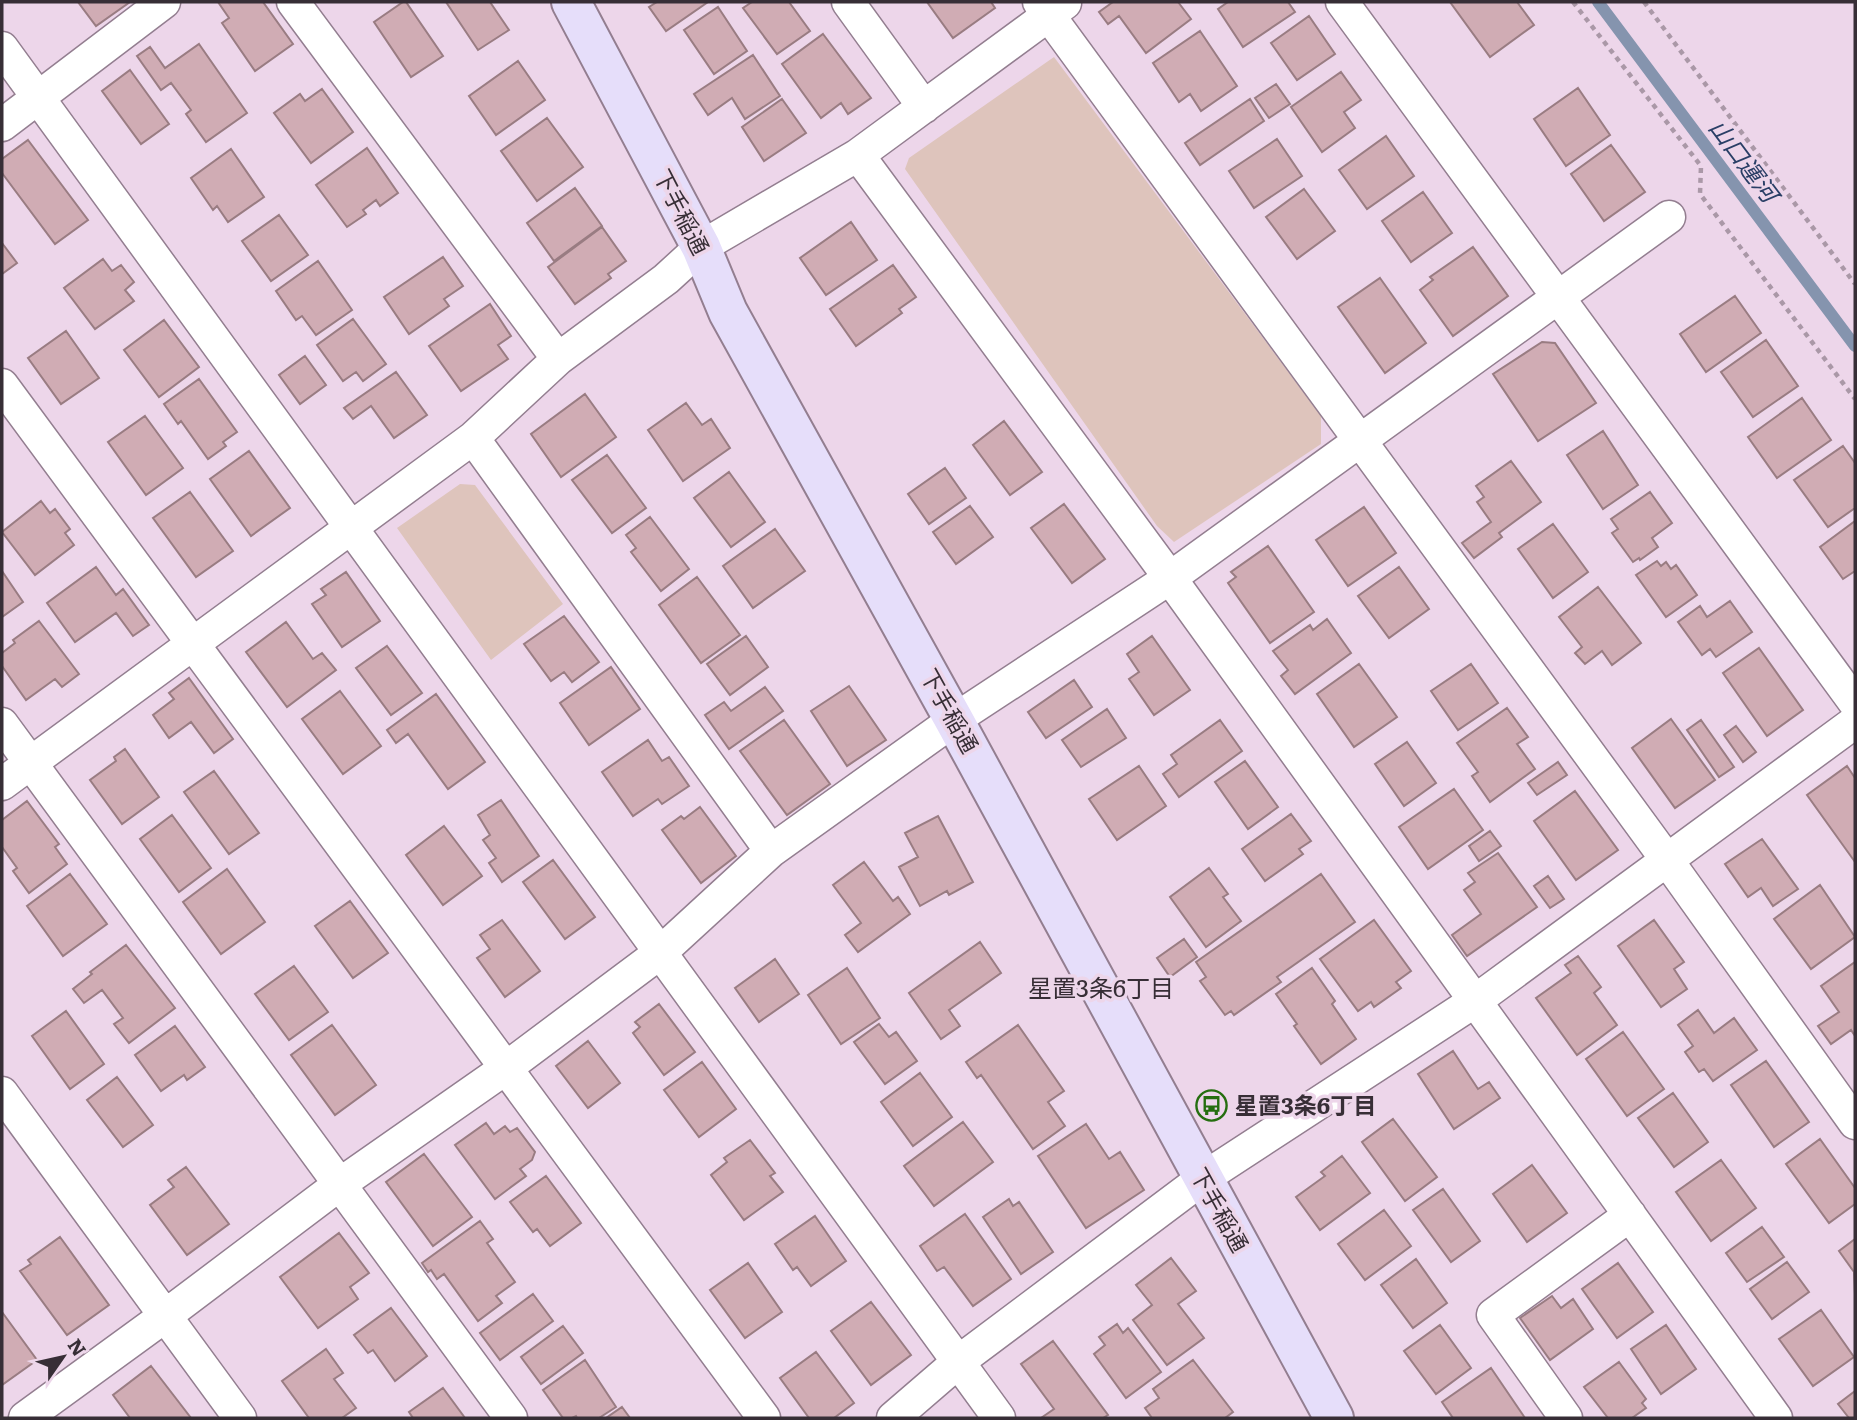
<svg xmlns="http://www.w3.org/2000/svg" width="1857" height="1420" viewBox="0 0 1857 1420" font-family="Literata,'Noto Sans JP',serif">
	<rect width="100%" height="100%" fill="#edd6ea"/>
	<path fill="#dec4bc" d="M1054,57L1321,416V444L1174,542L1157,526L905,169L909,158Z
		M460,484L475,485L563,604L491,660L397,528Z"/>
	<g fill="none" stroke-linecap="round" stroke-linejoin="round">
		<path stroke="#8594ae" stroke-width="12" d="M1598,2L1855,346"/>
	</g>
	<path fill="#d0acb4" stroke="#997c82" stroke-width="2" d="M78,2H130L96,26Z
		M218,2H263L293,44L255,71L222,23L229,18Z
		M403,2H406L443,56L411,77L374,22Z
		M446,2H490L509,30L478,50Z
		M657,2H708L666,31L649,7Z
		M752,2H789L810,31L777,54L743,8Z
		M927,2H991L995,8L953,38Z
		M1113,2H1178L1191,19L1146,53L1119,16L1108,24L1099,12Z
		M1228,2H1288L1295,12L1243,47L1218,9Z
		M1450,2H1517L1534,25L1490,57Z
		M718,7L747,51L714,74L684,30Z
		M1309,16L1335,54L1297,80L1271,43Z
		M1200,31L1237,86L1201,111L1190,94L1179,102L1153,63Z
		M823,34L871,98L848,114L841,103L821,118L782,64Z
		M199,44L247,113L206,142L186,114L191,110L171,83L161,90L137,56L150,47L165,68Z
		M753,55L780,96L745,119L732,98L708,115L694,94Z
		M518,61L545,100L496,135L469,96Z
		M130,70L169,124L141,144L102,91Z
		M1341,72L1361,100L1344,112L1355,128L1322,152L1291,107Z
		M1276,84L1290,104L1269,118L1255,98Z
		M1578,88L1610,135L1566,166L1534,119Z
		M322,89L353,132L311,163L274,113L300,94L305,101Z
		M782,99L806,133L764,161L742,127Z
		M1250,99L1264,121L1200,165L1185,143Z
		M547,118L583,167L537,201L501,151Z
		M1386,136L1414,176L1367,209L1339,170Z
		M1277,139L1302,176L1254,208L1229,171Z
		M28,140L88,220L55,244L2,173V159Z
		M1611,145L1645,192L1604,221L1571,174Z
		M367,148L398,193L380,206L376,200L363,210L366,214L347,227L316,185Z
		M231,149L264,197L228,222L217,206L213,210L191,178Z
		M575,188L602,226L554,261L527,223Z
		M1304,189L1335,231L1297,259L1266,217Z
		M1423,192L1452,233L1411,262L1382,221Z
		M279,215L308,255L271,281L242,241Z
		M851,222L877,260L826,295L800,258Z
		M602,227L626,261L608,274L611,278L575,304L548,267Z
		M2,243L17,263L2,274Z
		M1473,247L1508,296L1453,336L1420,290L1433,280L1430,277Z
		M443,257L463,286L444,299L449,306L409,334L384,297Z
		M103,259L112,271L121,265L134,282L125,290L134,301L95,329L64,288Z
		M318,261L352,310L316,335L302,316L296,320L276,291Z
		M893,265L916,297L899,309L902,313L856,346L830,309Z
		M1380,278L1426,343L1385,373L1338,307Z
		M1735,296L1761,333L1706,372L1680,334Z
		M490,304L511,336L498,345L508,359L461,391L429,346Z
		M353,319L386,364L363,381L356,372L343,381L317,345Z
		M164,320L199,367L159,397L124,350Z
		M66,331L99,378L61,404L28,358Z
		M1766,340L1798,386L1753,417L1721,372Z
		M1542,342L1555,343L1596,403L1538,441L1493,374Z
		M305,356L326,385L300,404L279,375Z
		M396,372L427,415L394,438L371,406L353,419L344,408Z
		M199,379L237,432L223,442L226,446L208,459L181,421L178,424L164,404Z
		M585,394L616,437L561,477L531,434Z
		M1802,398L1831,440L1777,478L1748,437Z
		M686,403L702,425L711,419L730,448L683,481L648,430Z
		M145,416L183,468L146,495L108,442Z
		M1004,421L1042,472L1010,495L973,445Z
		M1603,431L1638,485L1603,509L1567,455Z
		M1843,446L1855,463V508L1828,527L1794,480Z
		M249,451L290,508L251,536L210,479Z
		M607,455L646,508L612,533L572,480Z
		M1511,461L1541,502L1499,533L1502,537L1474,558L1462,543L1491,522L1477,502L1484,497L1476,486Z
		M945,468L966,498L929,524L908,494Z
		M729,472L765,522L731,547L694,498Z
		M190,492L233,551L196,577L153,518Z
		M1650,492L1672,523L1652,538L1658,547L1640,560L1639,558L1633,562L1612,533L1618,529L1611,519Z
		M41,501L50,513L55,509L70,529L65,533L74,545L35,575L2,532Z
		M1064,504L1105,559L1072,583L1031,528Z
		M970,506L993,537L956,564L933,532Z
		M1364,507L1396,553L1348,586L1316,540Z
		M650,517L689,569L661,591L631,552L636,548L626,535Z
		M1855,521V571L1843,579L1820,547Z
		M1553,524L1588,572L1553,598L1518,549Z
		M775,529L805,571L753,608L723,566Z
		M1268,546L1314,612L1270,643L1228,583L1236,577L1231,572Z
		M1657,561L1661,566L1666,562L1671,569L1676,565L1697,595L1666,617L1636,575Z
		M96,567L116,595L123,589L149,625L133,636L116,613L75,642L47,603Z
		M1399,567L1429,609L1389,638L1358,596Z
		M2,571L23,602L2,617Z
		M346,572L380,621L342,647L312,604L326,595L321,589Z
		M697,577L740,635L701,663L659,605Z
		M1598,587L1641,643L1612,665L1602,651L1585,664L1575,653L1582,647L1559,617Z
		M1730,601L1752,632L1716,657L1710,649L1702,655L1678,622L1700,606L1707,617Z
		M564,616L599,662L572,682L564,672L551,681L524,644Z
		M1327,619L1351,653L1295,694L1281,676L1288,670L1273,651L1310,625L1313,630Z
		M39,621L79,674L62,687L55,679L26,700L2,666V653L15,643L13,640Z
		M286,622L313,659L322,653L336,670L287,707L246,652Z
		M746,636L768,667L730,695L707,664Z
		M1152,636L1190,690L1154,715L1129,679L1139,672L1127,654Z
		M387,646L422,693L391,715L356,668Z
		M1759,648L1803,710L1767,736L1723,673Z
		M1359,664L1397,717L1354,747L1317,694Z
		M1471,664L1498,703L1458,730L1431,691Z
		M611,667L640,709L589,745L560,703Z
		M189,678L233,739L214,753L191,722L169,738L153,715L174,699L169,693Z
		M1074,680L1092,707L1046,738L1028,712Z
		M849,686L886,740L847,766L811,711Z
		M765,687L783,711L729,749L705,715L724,702L731,711Z
		M340,691L381,746L343,774L302,719Z
		M436,694L485,762L448,789L408,734L396,743L387,730Z
		M1507,708L1528,737L1517,744L1535,769L1490,802L1472,776L1478,772L1457,743Z
		M1107,709L1126,738L1081,767L1062,740Z
		M1671,719L1715,780L1675,808L1632,748Z
		M784,720L830,784L787,815L740,751Z
		M1220,720L1242,751L1179,797L1163,774L1177,764L1171,755Z
		M1701,720L1734,767L1719,777L1687,730Z
		M1736,726L1756,752L1743,762L1724,735Z
		M648,740L662,761L669,757L689,786L662,804L658,799L633,816L602,772Z
		M1407,742L1436,783L1404,806L1375,764Z
		M125,749L159,797L122,824L90,780L116,761L114,757Z
		M1245,761L1278,807L1248,829L1215,782Z
		M1558,762L1567,775L1537,795L1528,783Z
		M1139,766L1166,806L1117,840L1089,799Z
		M1847,766L1855,778V862L1807,795Z
		M214,771L259,833L229,854L184,792Z
		M1454,789L1483,830L1428,869L1399,827Z
		M1575,791L1618,850L1576,880L1534,821Z
		M501,800L539,856L502,882L489,863L496,858L483,840L490,835L478,815Z
		M27,801L59,844L55,847L67,864L29,893L13,871L17,868L2,847V820Z
		M700,807L736,856L701,883L662,830L681,816L684,819Z
		M1291,814L1311,841L1299,849L1303,854L1265,881L1242,849Z
		M172,815L211,868L179,892L140,839Z
		M938,816L973,882L949,895L947,891L920,906L899,867L918,857L905,833Z
		M444,826L482,876L443,905L406,855Z
		M1490,831L1501,846L1479,861L1469,846Z
		M1762,839L1798,889L1773,906L1761,888L1748,897L1725,864Z
		M1498,853L1537,907L1467,956L1452,935L1481,914L1464,890L1475,882L1468,873Z
		M553,860L595,917L565,939L523,882Z
		M864,862L893,901L898,897L910,914L858,952L845,935L861,923L833,885Z
		M1209,868L1228,894L1223,897L1241,921L1206,947L1170,897Z
		M227,869L265,922L221,954L183,902Z
		M70,874L107,924L63,956L27,906Z
		M1321,874L1355,922L1277,977L1281,982L1234,1015L1231,1011L1225,1015L1200,981L1206,977L1196,962Z
		M1548,876L1564,899L1550,908L1534,886Z
		M1820,885L1855,937L1811,969L1774,919Z
		M350,901L388,953L353,978L315,926Z
		M502,920L540,971L505,997L477,958L490,949L480,935Z
		M1374,920L1411,971L1396,982L1401,988L1374,1007L1371,1002L1358,1011L1320,959Z
		M1654,920L1684,962L1674,969L1687,989L1661,1007L1618,946Z
		M1184,939L1197,957L1170,977L1157,958Z
		M980,942L1001,973L949,1010L960,1026L941,1039L909,993Z
		M126,945L175,1008L129,1043L114,1024L123,1018L102,990L84,1003L73,989L92,974L90,972Z
		M1578,956L1601,987L1594,993L1617,1025L1577,1055L1536,998L1571,973L1565,965Z
		M775,959L799,994L759,1022L735,988Z
		M1855,962V1036L1851,1030L1831,1044L1818,1026L1839,1012L1821,986Z
		M294,966L328,1012L289,1040L255,994Z
		M847,968L880,1018L841,1044L808,995Z
		M1312,968L1335,1001L1332,1004L1356,1039L1321,1064L1294,1026L1297,1024L1276,994Z
		M659,1004L695,1052L664,1075L633,1033L640,1027L635,1022Z
		M1698,1010L1714,1033L1734,1018L1757,1050L1713,1081L1704,1069L1699,1072L1685,1052L1693,1046L1678,1025Z
		M66,1011L104,1064L70,1089L32,1036Z
		M879,1024L889,1037L896,1032L917,1061L885,1084L854,1042Z
		M332,1025L376,1085L335,1115L291,1055Z
		M1018,1025L1064,1091L1048,1102L1065,1126L1033,1149L981,1075L977,1078L966,1062Z
		M175,1026L205,1067L187,1080L184,1075L161,1091L135,1055Z
		M1623,1032L1664,1089L1627,1116L1586,1059Z
		M588,1041L620,1083L588,1108L556,1066Z
		M1453,1051L1478,1089L1489,1082L1500,1098L1454,1129L1418,1074Z
		M1766,1061L1809,1122L1774,1147L1731,1085Z
		M702,1062L736,1109L699,1137L664,1090Z
		M920,1073L952,1117L913,1146L881,1102Z
		M117,1077L153,1125L123,1147L87,1100Z
		M1673,1093L1708,1142L1674,1167L1638,1118Z
		M1393,1119L1437,1177L1405,1201L1362,1142Z
		M963,1122L993,1162L934,1206L904,1166Z
		M486,1123L494,1134L505,1126L510,1132L517,1128L535,1152L532,1160L520,1169L526,1176L495,1199L455,1145Z
		M1086,1124L1109,1159L1120,1152L1144,1190L1086,1228L1038,1156Z
		M1820,1139L1855,1188V1204L1829,1223L1786,1164Z
		M750,1140L775,1173L770,1176L783,1192L744,1220L711,1175L727,1162L724,1158Z
		M424,1154L472,1217L433,1246L386,1182Z
		M1342,1156L1370,1193L1320,1230L1296,1197L1325,1176L1321,1172Z
		M1721,1160L1756,1208L1711,1241L1676,1192Z
		M1532,1165L1567,1213L1527,1242L1493,1194Z
		M186,1167L229,1224L187,1255L150,1205L174,1187L168,1180Z
		M546,1176L581,1223L550,1246L537,1229L533,1232L510,1202Z
		M1443,1189L1480,1241L1451,1262L1413,1210Z
		M1009,1199L1013,1206L1019,1202L1053,1252L1021,1274L983,1217Z
		M1384,1210L1411,1246L1365,1280L1338,1244Z
		M965,1214L1011,1279L973,1306L944,1267L937,1271L920,1246Z
		M815,1216L846,1261L811,1286L797,1267L793,1270L775,1244Z
		M480,1221L493,1239L487,1243L515,1282L496,1296L502,1303L478,1321L444,1274L437,1279L431,1270L428,1272L422,1263Z
		M1762,1227L1784,1257L1747,1282L1726,1253Z
		M339,1233L369,1273L350,1287L358,1299L318,1328L280,1277Z
		M60,1237L109,1305L67,1335L20,1271L31,1264L28,1260Z
		M1855,1239V1294L1854,1272L1839,1251Z
		M1171,1258L1196,1291L1178,1304L1204,1338L1167,1365L1133,1320L1152,1305L1136,1285Z
		M1416,1259L1447,1303L1413,1328L1381,1285Z
		M1787,1262L1809,1292L1772,1319L1750,1289Z
		M748,1263L782,1312L745,1338L710,1290Z
		M1618,1263L1653,1312L1617,1338L1582,1289Z
		M533,1294L553,1321L500,1360L480,1333Z
		M1552,1296L1561,1308L1573,1299L1593,1329L1550,1360L1520,1318Z
		M871,1302L911,1355L871,1385L831,1331Z
		M391,1308L427,1356L395,1381L373,1350L368,1353L354,1335Z
		M1821,1310L1854,1357L1813,1386L1779,1339Z
		M2,1312L37,1360L2,1385Z
		M1117,1324L1123,1333L1128,1328L1161,1372L1126,1398L1094,1354L1105,1345L1099,1337Z
		M1440,1325L1471,1368L1436,1394L1404,1351Z
		M1666,1325L1696,1369L1661,1394L1631,1349Z
		M563,1326L583,1353L541,1384L521,1357Z
		M1053,1341L1108,1415L1103,1418H1041L1054,1409L1021,1364Z
		M326,1349L343,1373L334,1379L356,1408L342,1418H309L282,1381Z
		M816,1352L854,1403L834,1418H809L780,1378Z
		M585,1360L616,1407L599,1418H577L576,1416L572,1418H563L543,1390Z
		M1193,1360L1233,1412L1225,1418H1152L1145,1408L1159,1398L1153,1389Z
		M1619,1362L1646,1399L1642,1403L1646,1408L1632,1418H1608L1584,1387Z
		M151,1366L191,1418H130L113,1395Z
		M1491,1368L1525,1418H1453L1442,1402Z
		M443,1388L465,1418H413L409,1412Z
		M1855,1391V1418H1849L1838,1404Z
		M622,1407L630,1418H606Z"/>
	<g fill="none" stroke-linecap="round" stroke-linejoin="round">
		<defs>
			<path id="street" d="M293,2L558,359
				M848,2L924,107
				M1039,2L1667,860L1855,1123
				M1342,2L1855,703
				M2,48L999,1418
				M2,125L164,2
				M858,155L1170,578L1776,1418
				M2,385L764,1418
				M473,438L771,851
				M2,724L511,1418
				M2,784L473,438L558,359L666,279L701,247L858,155L1065,3
				M2,1093L240,1418
				M25,1418L165,1316L340,1184L506,1068L661,952L771,851L954,720L1170,578L1669,217
				M893,1418L958,1362L1202,1179L1475,1001L1855,722
				M1566,1418L1493,1315L1630,1215"/>
			<path id="secondary" d="M571,2L701,247L728,312L954,720L1334,1418"/>
		</defs>
		<use href="#street" stroke="#937e90" stroke-width="35"/>
		<use href="#secondary" stroke="#937e90" stroke-width="42"/>
		<path stroke="#aa98a7" stroke-width="4.5" stroke-dasharray="5 5" stroke-linecap="butt" d="M1573,2L1701,166L1700,194L1855,399
			M1644,2L1855,284"/>
		<use href="#street" stroke="#fff" stroke-width="32"/>
		<use href="#secondary" stroke="#e6defa" stroke-width="38"/>
	</g>
	<defs>
		<symbol id="bus-ring" viewBox="-11 -11 22 22"><circle r="9.5" fill="#edd6ea" stroke="#256e0f" stroke-width="1.5"/><path d="M-5-6H5V4H4V6H2V4H-2V6H-4V4H-5ZM-3.5-4V0h7V-4ZM-3.5 1.2v1.5H-2V1.2ZM2 1.2v1.5H3.5V1.2Z" fill="#256e0f"/></symbol>
	</defs>
	<g fill-rule="evenodd">
		<use href="#bus-ring" x="1194" y="1088" width="35" height="35"/>
	</g>
	<g text-anchor="middle" stroke-width="7" stroke-linejoin="round" paint-order="stroke">
		<g font-size="23" fill="#372e36" stroke="#edd6ea">
			<text transform="translate(681 212) rotate(63)" y="8">下手稲通</text>
			<text transform="translate(949 711) rotate(61)" y="8">下手稲通</text>
			<text transform="translate(1219 1210) rotate(61)" y="8">下手稲通</text>
		</g>
		<g font-size="23" font-weight="bold" fill="#372e36" stroke="#edd6ea" text-anchor="start">
			<text x="1235" y="1114">星置3条6丁目</text>
		</g>
		<g font-size="24" font-style="italic" fill="#2a3f66" stroke="#edd6ea">
			<text transform="translate(1743 161) rotate(53)" y="8">山口運河</text>
		</g>
		<g font-size="24" fill="#372e36" stroke="#edd6ea">
			<text x="1101" y="997">星置3条6丁目</text>
		</g>
	</g>
	<rect width="1857" height="1420" fill="none" stroke="#372e36" stroke-width="7"/>
	<g transform="translate(63 1357) rotate(56)" stroke="#edd6ea" stroke-width="5" paint-order="stroke">
	<path d="M0-5L12 26L0 18L-12 26Z" fill="#372e36"/>
	<text y="-10" font-size="19" font-weight="bold" text-anchor="middle" fill="#372e36">N</text>
	</g>
</svg>
